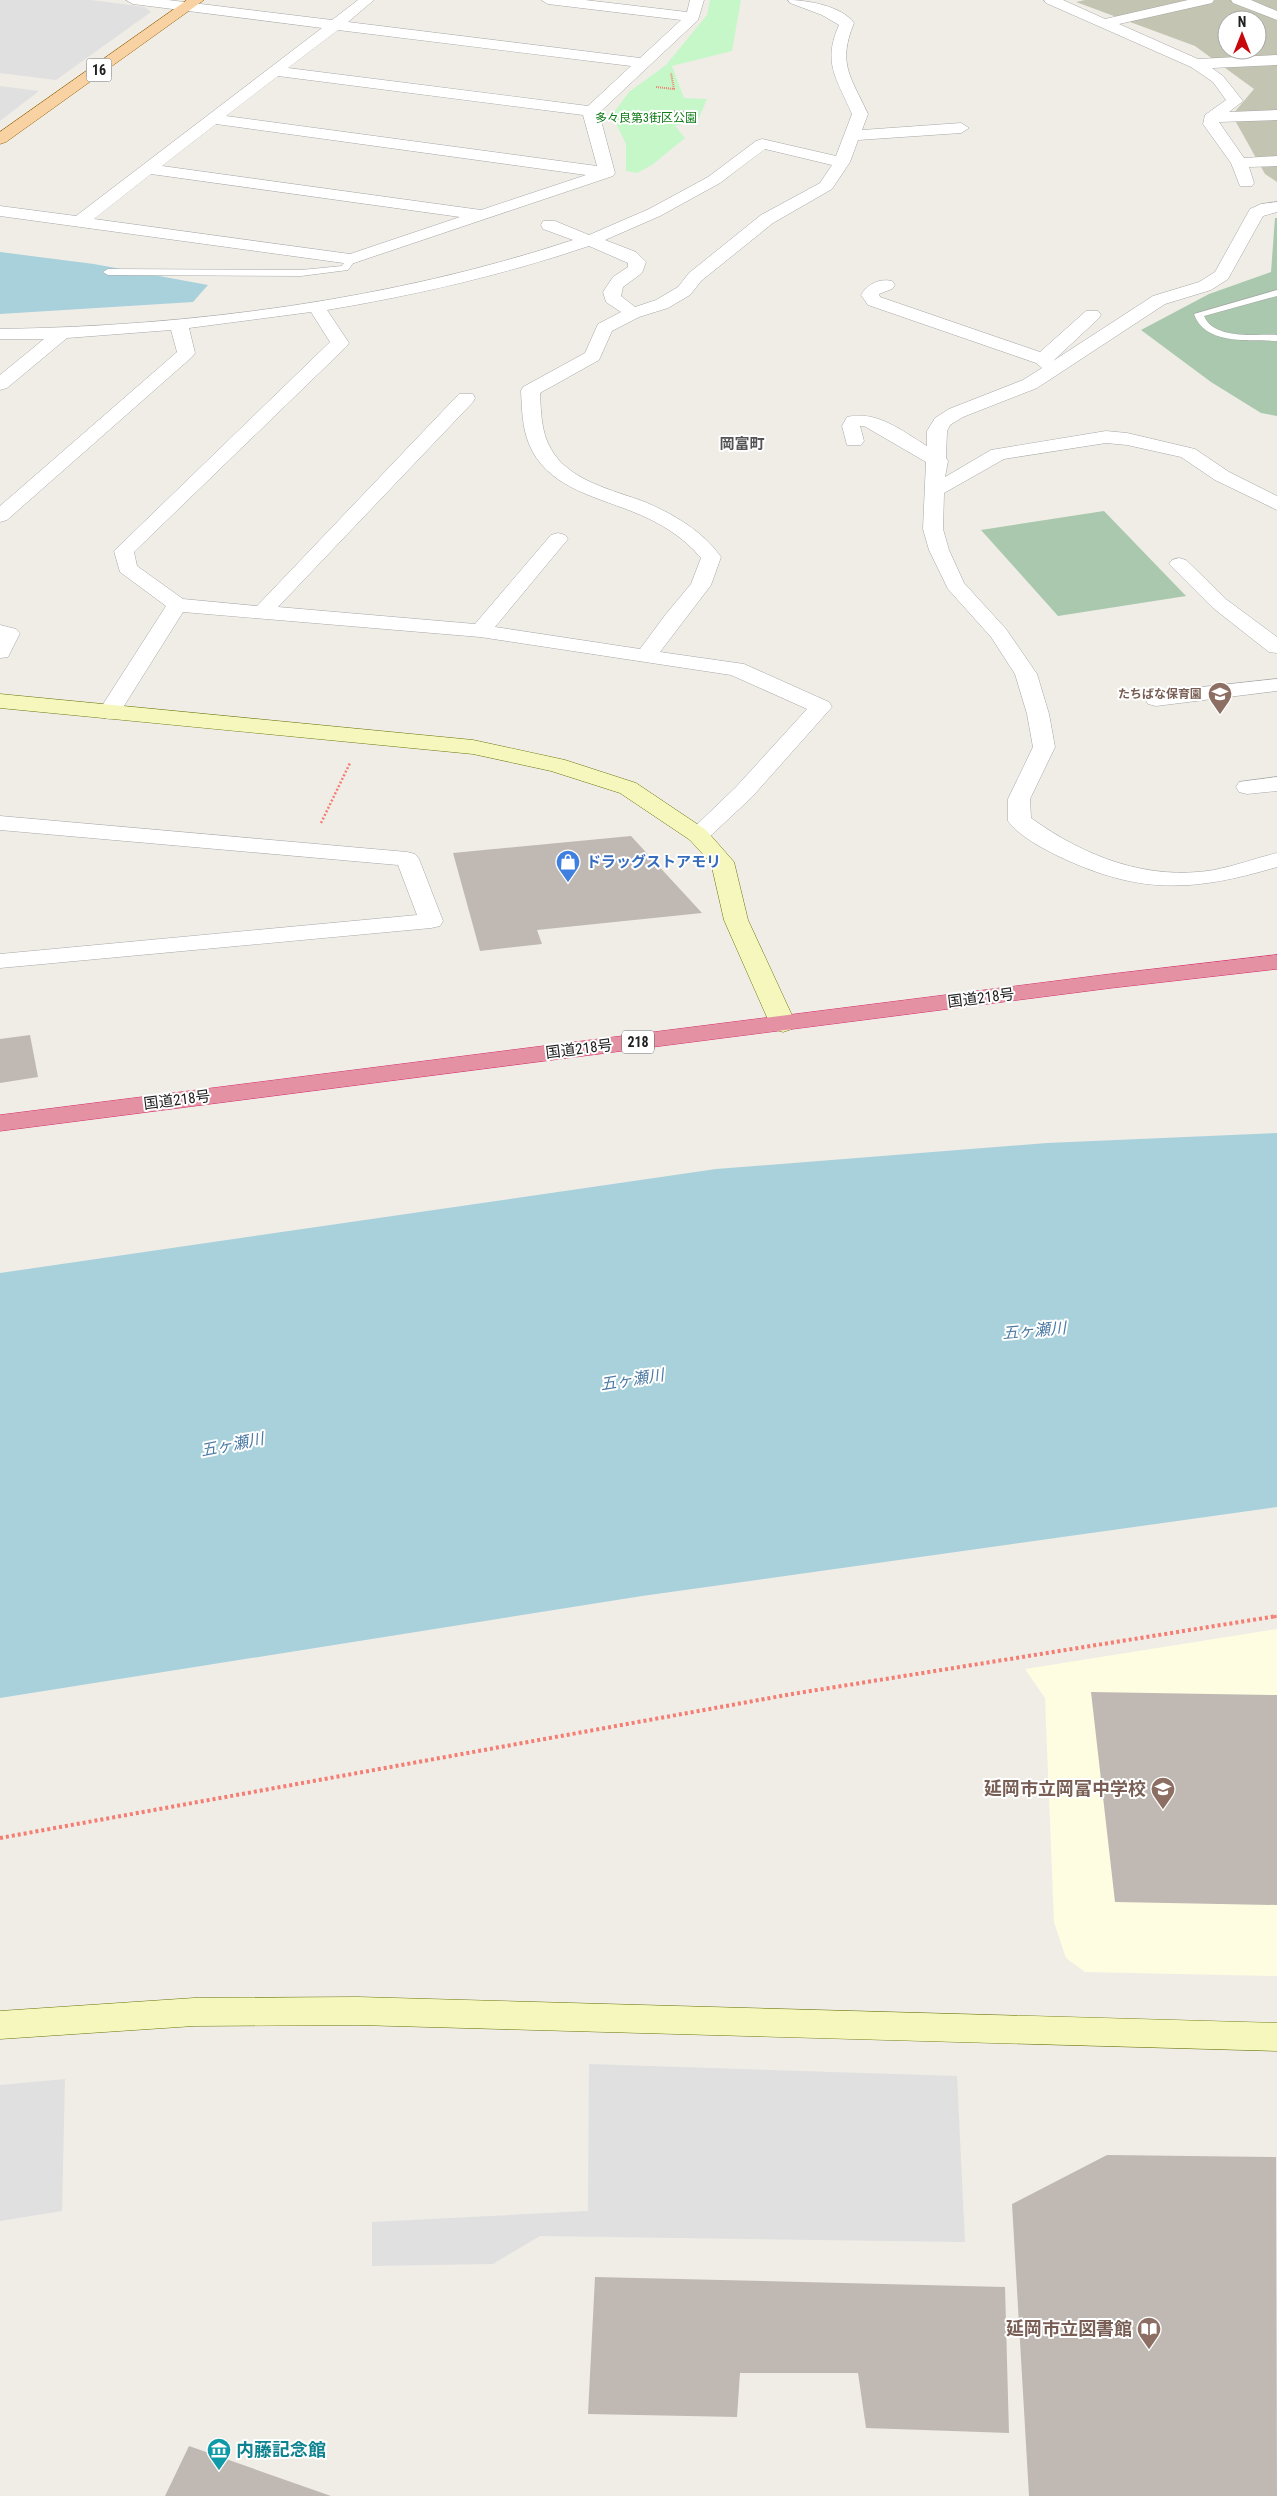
<svg xmlns="http://www.w3.org/2000/svg" width="1277" height="2496" viewBox="0 0 1277 2496" font-family="'Roboto Condensed','Noto Sans JP',sans-serif">
	<rect width="100%" height="100%" fill="#f0ede7"/>
	<path fill="#fefde2" d="M1277,1629V1976L1085,1972L1066,1958L1054,1922L1045,1698L1025,1669Z"/>
	<path fill="#c4c4b2" fill-rule="evenodd" d="M1085,0H1277V182L1265,174L1232,115L1254,89L1195,46L1076,2ZM1227,20H1257V50H1227Z"/>
	<path fill="#a9c8ad" d="M1275,218H1277V416L1261,413L1211,382L1141,330L1209,294L1271,272Z
		M1104,511L1186,596L1058,616L981,530Z"/>
	<path fill="#c6f7c9" d="M710,0H741L732,51L672,66L684,98L707,99L699,118L675,126L685,138L652,165L637,173L626,171V144L612,115L629,92L666,65L707,15Z"/>
	<path fill="#e0e0e0" d="M0,0H91L145,7L151,12L56,80L0,73Z
		M0,86L39,91L0,121Z
		M589,2064L957,2076L965,2242L540,2236L493,2264L372,2266V2222L588,2211Z
		M65,2079L62,2211L0,2221V2085Z"/>
	<path fill="#a9d1dc" d="M0,252L94,264L208,285L193,302L0,314Z
		M1277,1133V1507L642,1596L0,1698V1273L716,1169L1047,1143Z"/>
	<path fill="#c0b9b3" d="M669,110L686,111L683,116L666,115Z
		M631,836L702,913L537,930L542,944L480,951L453,853Z
		M30,1035L38,1077L0,1083V1039Z
		M1091,1692L1277,1695V1905L1115,1902Z
		M1107,2155L1276,2157L1277,2496H1029L1012,2204Z
		M595,2277L1005,2287L1009,2433L866,2428L858,2373H740L737,2417L588,2414Z
		M189,2446L331,2496H165Z"/>
	<g fill="none" stroke-linecap="round" stroke-linejoin="round">
		<defs>
			<path id="lane" d="M348,257L356,259L348,270L301,276L108,275L103,272L108,269L301,270L342,266Z
				M1277,290V296L1204,316C1214,340 1255,334 1277,335V341C1250,339 1205,346 1194,314Z"/>
			<path id="street" d="M126,0H168L332,20L358,0H374L348,22L640,58L681,20L548,4L541,0H585L687,12L690,0H704L698,20L599,113L615,173L613,176L351,264L0,216V206L76,216L322,28L133,4ZM338,30L631,66L588,106L288,68ZM278,76L583,115L597,166L226,116ZM216,124L586,175L481,210L162,166ZM151,174L460,217L350,254L94,219Z
				M788,0C807,0 842,6 854,23C837,64 851,77 868,114L862,130L961,123L969,128L961,133L858,140L850,162L832,189L773,223L701,281L690,295L668,308L639,317L612,331L599,360L540,393C541,412 541,432 551,449C569,481 613,490 645,502C673,514 703,531 721,557L711,585L660,652L744,664L829,702L832,707L752,797L706,840L698,842L690,840L686,835L736,787L807,709L731,675L480,637L183,612L117,717L109,719L101,717L98,712L166,606L120,572L114,551L330,342L311,312L189,328L195,353L192,357L7,520L0,522V506L177,352L171,330L67,338L7,388L0,390V375L44,339H0V329C192,326 391,300 573,240L543,229L541,225L543,221H555L589,235L649,209L708,177L756,141L762,139L836,156L852,114C837,79 822,63 839,25L822,15L790,3ZM765,149L832,165L820,183L761,215L689,273L678,287L656,300L635,307L621,296L623,287L642,273L646,262L636,252L605,240L660,216L720,183ZM589,246L628,263V267L613,277L603,292L606,302L621,312L598,324L585,353L523,387L521,391C522,409 522,427 529,444C546,486 593,496 631,511C657,521 683,536 701,558L691,584L666,614L640,649L495,627L568,539L565,535L558,533L551,535L475,624L278,607L473,402L475,398L473,394H459L257,606L183,599L137,566L134,552L346,347L349,343L327,310C416,295 503,275 589,246Z
				M1044,0H1063L1105,19L1188,0H1214L1212,3L1119,24L1198,59L1277,55V65L1212,68L1223,76L1243,101L1229,112L1277,110V120L1219,122L1244,158L1277,156V166L1249,167L1254,183L1252,186H1240L1231,163L1203,124L1205,115L1226,100L1213,82L1191,67L1046,3Z
				M1231,0H1251L1277,11V20L1233,3Z
				M1277,202V212L1263,216L1228,279L1211,290L1165,304L1037,388L963,417L950,425L947,431L946,458L948,461L945,477L991,450L1106,431L1127,433L1195,449L1229,472L1277,496V510L1215,480L1181,457L1127,445L1106,443L1004,459L944,493L943,529L949,550L964,583L1006,629L1037,674L1049,714L1055,747L1030,799L1031,818C1085,857 1148,881 1214,870C1235,866 1256,858 1277,853V867C1192,892 1140,895 1058,856C1042,848 1019,836 1008,821V799L1033,747L1027,714L1015,674L991,637L948,589L929,550L923,529L926,462L864,426H860L864,441L861,445H847L842,426L847,417C877,410 902,431 927,446V431L935,418L949,409L1023,380L1042,368L1036,363L868,305L861,295C867,284 880,278 892,281L895,285L892,289L879,294L880,297L1040,352L1086,311H1098L1101,315L1098,319L1053,361L1153,296L1199,282L1215,272L1250,209L1261,204Z
				M1179,558L1186,560L1227,600L1277,637V653L1269,652L1213,608L1169,564L1172,560Z
				M0,625L16,629L20,633L8,657L0,658Z
				M1277,679V691L1156,706L1148,704L1145,699L1148,694L1156,692Z
				M1277,777V791L1247,794L1239,792L1236,787L1239,782Z
				M0,816L407,852L415,854L419,859L443,921L440,926L431,928L0,968V954L417,915L398,865L0,830Z"/>
			<path id="secondary" d="M0,694L473,740L565,760L636,783L706,830L734,862L748,920L796,1024L792,1029L783,1032L774,1029L770,1024L724,920L711,863L690,840L620,793L551,771L473,754L0,708Z
				M358,1997L1277,2023V2051L358,2025L194,2026L0,2039V2011L194,1998Z"/>
			<path id="primary" d="M187,0H204L6,142L0,144V132Z"/>
			<path id="highway" d="M1277,955V969L1111,988L0,1131V1115L1111,974Z"/>
		</defs>
		<use href="#lane" stroke="#a7a7a7" stroke-width="1"/>
		<use href="#street" stroke="#a7a7a7" stroke-width="1"/>
		<use href="#secondary" stroke="#6b7409" stroke-width="1"/>
		<use href="#primary" stroke="#956306" stroke-width="1"/>
		<use href="#highway" stroke="#d42d6a" stroke-width="1"/>
		<path stroke="#f47e73" stroke-width="2" stroke-dasharray="1 1" stroke-linecap="butt" d="M656,87L674,89L671,73"/>
		<path stroke="#f47e73" stroke-width="2.5" stroke-dasharray="2 2" stroke-linecap="butt" d="M321,823L350,763"/>
		<path stroke="#f47e73" stroke-width="3" stroke-dasharray="2.5 2.5" stroke-linecap="butt" d="M1274,1617L1277,1616"/>
		<path stroke="#f47e73" stroke-width="4" stroke-dasharray="3 3" stroke-linecap="butt" d="M0,1838L792,1694L1277,1616"/>
		<use href="#lane" fill="#fff" fill-rule="evenodd"/>
		<use href="#street" fill="#fff" fill-rule="evenodd"/>
		<use href="#secondary" fill="#f5f7bd" fill-rule="evenodd"/>
		<use href="#primary" fill="#f8d2a3" fill-rule="evenodd"/>
		<use href="#highway" fill="#e492a3" fill-rule="evenodd"/>
	</g>
	<defs>
		<symbol id="school-pin" viewBox="-11 -11 22 30"><path d="M0 17L-7.5 6A9.5 9.5 0 1 1 7.5 6Z" fill="#8d6e63" stroke="#fff"/><path d="M0-5L7-2L0 1L-7-2ZM-4 1L0 2.5L4 1V4Q0 6-4 4Z" fill="#fff"/></symbol>
		<symbol id="shop-pin" viewBox="-11 -11 22 30"><path d="M0 17L-7.5 6A9.5 9.5 0 1 1 7.5 6Z" fill="#3f7fe0" stroke="#fff"/><path d="M-5-2.5h2.3a2.7 3.5 0 0 1 5.4 0H5L5.5 6h-11ZM-1.5-2.5h3a1.5 2.3 0 0 0-3 0Z" fill="#fff"/></symbol>
		<symbol id="library-pin" viewBox="-11 -11 22 30"><path d="M0 17L-7.5 6A9.5 9.5 0 1 1 7.5 6Z" fill="#8d6e63" stroke="#fff"/><path d="M-6-4Q-3-5.5-.7-3.5V5Q-3 3-6 4ZM6-4Q3-5.5 .7-3.5V5Q3 3 6 4Z" fill="#fff"/></symbol>
		<symbol id="museum-pin" viewBox="-11 -11 22 30"><path d="M0 17L-7.5 6A9.5 9.5 0 1 1 7.5 6Z" fill="#0f9aa8" stroke="#fff"/><path d="M0-6L6-3V-2H-6V-3ZM-5-1h2V3h-2ZM-1-1h2V3h-2ZM3-1h2V3H3ZM-6 4H6V6H-6Z" fill="#fff"/></symbol>
	</defs>
	<g fill-rule="evenodd">
		<use href="#school-pin" x="1206" y="680" width="28" height="38"/>
		<use href="#shop-pin" x="554" y="848" width="28" height="38"/>
		<use href="#school-pin" x="1149" y="1775" width="28" height="38"/>
		<use href="#library-pin" x="1135" y="2315" width="28" height="38"/>
		<use href="#museum-pin" x="205" y="2436" width="28" height="38"/>
	</g>
	<g text-anchor="middle" stroke-width="4" stroke-linejoin="round" paint-order="stroke">
		<g font-size="12" fill="#107b17" stroke="#fff">
			<text x="646" y="122">多々良第3街区公園</text>
		</g>
		<g font-size="12" font-weight="bold" fill="#785e54" stroke="#fff" text-anchor="end">
			<text x="1202" y="698">たちばな保育園</text>
		</g>
		<g fill="#fff" stroke="#636363" stroke-width="1">
			<rect x="86.5" y="58.5" width="25" height="23" rx="4"/>
			<rect x="622" y="1030.5" width="32" height="23" rx="4"/>
		</g>
		<g font-size="14" font-weight="bold" fill="#202020">
			<text x="99" y="75">16</text>
			<text x="638" y="1047">218</text>
		</g>
		<g font-size="15" font-weight="bold" fill="#535353" stroke="#fff">
			<text x="742" y="449">岡富町</text>
		</g>
		<g font-size="15" font-weight="bold" fill="#366cbe" stroke="#fff" text-anchor="start">
			<text x="586" y="867">ドラッグストアモリ</text>
		</g>
		<g font-size="15" fill="#202020" stroke="#fff">
			<text transform="translate(981 998) rotate(-7)" y="5">国道218号</text>
			<text transform="translate(579 1049) rotate(-7)" y="5">国道218号</text>
			<text transform="translate(177 1100) rotate(-7)" y="5">国道218号</text>
		</g>
		<g font-size="16" font-style="italic" fill="#4c7aa4" stroke="#fff">
			<text transform="translate(1034 1330) rotate(-5)" y="6">五ヶ瀬川</text>
			<text transform="translate(632 1379) rotate(-9)" y="6">五ヶ瀬川</text>
			<text transform="translate(232 1444) rotate(-11)" y="6">五ヶ瀬川</text>
		</g>
		<g font-size="18" font-weight="bold" fill="#785e54" stroke="#fff" text-anchor="end">
			<text x="1146" y="1795">延岡市立岡富中学校</text>
			<text x="1132" y="2335">延岡市立図書館</text>
		</g>
		<g font-size="18" font-weight="bold" fill="#0d838f" stroke="#fff" text-anchor="start">
			<text x="236" y="2456">内藤記念館</text>
		</g>
	</g>
	<g transform="translate(1242 35)"><circle r="24" fill="#ffffff" stroke="#a6a6a6"/>
	<path d="M0-4L9 19L0 12L-9 19Z" fill="#c7080c"/>
	<text y="-8" font-size="14" font-weight="bold" text-anchor="middle" fill="#202020">N</text>
	</g>
</svg>
